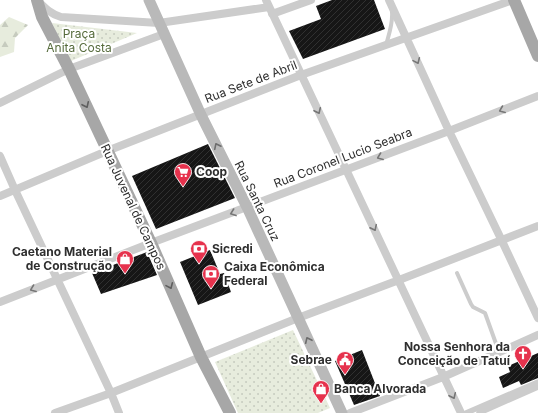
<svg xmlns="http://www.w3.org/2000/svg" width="538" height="413" viewBox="0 0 538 413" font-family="Inter,sans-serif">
	<defs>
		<pattern id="grass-dots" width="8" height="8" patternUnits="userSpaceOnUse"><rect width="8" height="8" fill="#e7ecdd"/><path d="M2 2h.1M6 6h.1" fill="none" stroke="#c6cbbe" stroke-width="1.8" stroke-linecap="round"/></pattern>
		<pattern id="forest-firs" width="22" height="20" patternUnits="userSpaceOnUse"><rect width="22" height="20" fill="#e7ecdd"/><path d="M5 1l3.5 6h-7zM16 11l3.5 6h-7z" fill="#c6cbbe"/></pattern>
		<pattern id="building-hatch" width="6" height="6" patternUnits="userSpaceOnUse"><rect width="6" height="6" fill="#161616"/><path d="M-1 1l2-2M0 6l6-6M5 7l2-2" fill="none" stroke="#303030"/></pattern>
	</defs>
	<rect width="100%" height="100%" fill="#fff"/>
	<path fill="url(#grass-dots)" d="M52,23L137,33L71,61Z
		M293,330L330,408L318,413H238L215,362Z"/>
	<path fill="url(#forest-firs)" d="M9,17L28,25L15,38L14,52L0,57V25Z"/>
	<path fill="url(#building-hatch)" d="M332,0H374L385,29L303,59L289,31L321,19L316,6Z
		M208,144L235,198L156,229L132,176Z
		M210,250L220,274L224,273L231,292L198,305L180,262Z
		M147,252L157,275L101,294L92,273Z
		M362,350L380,396L354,405L335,361Z
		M538,353V378L521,385L519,381L503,388L499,377L510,372L508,366Z"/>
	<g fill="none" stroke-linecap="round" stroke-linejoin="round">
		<path stroke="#ccc" stroke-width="4" d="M386,45C389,34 393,24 392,12
			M457,273L471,304L473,307L485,313L499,352"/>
		<path stroke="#ccc" stroke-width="5.5" d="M466,413L538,382
			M479,413L538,387"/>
		<path stroke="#ccc" stroke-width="8" d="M266,0L461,413
			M389,0L449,131L502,241L538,318
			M39,2C46,9 51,14 61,17L159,23L269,7
			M272,14L311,0
			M0,103L69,69L164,34
			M0,156L15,190L111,393L119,413
			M0,196L107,151L301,75L513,0
			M0,302L151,243L449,131L538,96
			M55,413L111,393L298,318L399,280L538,226
			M350,413L443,377L538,335"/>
		<path stroke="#b9b9b9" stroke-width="11" d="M149,0L201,115L247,207L342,413"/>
		<path stroke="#a7a7a7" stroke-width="12" d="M37,0L42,17L69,69L151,243L201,357L230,413
			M514,0L538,56"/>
	</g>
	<defs><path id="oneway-chevron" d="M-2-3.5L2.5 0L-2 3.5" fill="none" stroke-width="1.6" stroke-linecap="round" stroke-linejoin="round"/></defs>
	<g stroke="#767676">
		<use href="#oneway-chevron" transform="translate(417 61) rotate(66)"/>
		<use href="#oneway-chevron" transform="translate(502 110) rotate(158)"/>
		<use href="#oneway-chevron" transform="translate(318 111) rotate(65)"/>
		<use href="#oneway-chevron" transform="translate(380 157) rotate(159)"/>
		<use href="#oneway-chevron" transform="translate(233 213) rotate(160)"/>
		<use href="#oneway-chevron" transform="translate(374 228) rotate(64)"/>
		<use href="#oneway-chevron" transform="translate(33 289) rotate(159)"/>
		<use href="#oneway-chevron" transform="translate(453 396) rotate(65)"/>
	</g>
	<g stroke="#5f5f5f">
		<use href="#oneway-chevron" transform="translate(86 105) rotate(65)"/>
		<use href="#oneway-chevron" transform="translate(170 286) rotate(66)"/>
	</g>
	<g stroke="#6d6d6d">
		<use href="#oneway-chevron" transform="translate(217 146) rotate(-116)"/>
		<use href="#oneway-chevron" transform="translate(308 340) rotate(-115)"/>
	</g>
	<defs>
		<symbol id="supermarket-pin" viewBox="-11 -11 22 30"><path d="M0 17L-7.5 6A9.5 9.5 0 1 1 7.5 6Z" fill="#e6324d" stroke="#fff"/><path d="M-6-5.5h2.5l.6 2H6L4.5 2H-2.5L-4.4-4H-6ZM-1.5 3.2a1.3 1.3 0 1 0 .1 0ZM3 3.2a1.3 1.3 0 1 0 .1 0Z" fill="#fff"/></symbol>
		<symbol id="bank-pin" viewBox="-11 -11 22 30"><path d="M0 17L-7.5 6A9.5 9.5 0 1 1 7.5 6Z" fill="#e6324d" stroke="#fff"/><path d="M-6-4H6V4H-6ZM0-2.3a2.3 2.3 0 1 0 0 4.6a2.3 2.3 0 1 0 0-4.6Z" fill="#fff"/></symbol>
		<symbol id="shop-pin" viewBox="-11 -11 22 30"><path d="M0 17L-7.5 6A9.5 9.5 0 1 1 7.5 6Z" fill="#e6324d" stroke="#fff"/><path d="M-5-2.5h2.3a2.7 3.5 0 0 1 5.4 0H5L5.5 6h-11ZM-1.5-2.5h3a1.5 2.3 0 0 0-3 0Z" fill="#fff"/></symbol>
		<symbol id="church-pin" viewBox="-11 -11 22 30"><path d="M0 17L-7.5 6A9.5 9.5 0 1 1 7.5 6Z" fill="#e6324d" stroke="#fff"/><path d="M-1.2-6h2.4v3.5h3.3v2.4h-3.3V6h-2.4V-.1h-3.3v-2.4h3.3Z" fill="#fff"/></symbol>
		<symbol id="civic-pin" viewBox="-11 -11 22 30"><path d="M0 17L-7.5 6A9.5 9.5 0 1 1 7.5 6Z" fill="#e6324d" stroke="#fff"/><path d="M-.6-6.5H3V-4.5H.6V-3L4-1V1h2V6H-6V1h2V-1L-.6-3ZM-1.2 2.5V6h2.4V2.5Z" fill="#fff"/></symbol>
	</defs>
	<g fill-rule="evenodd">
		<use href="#supermarket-pin" x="173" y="162" width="20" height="27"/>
		<use href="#bank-pin" x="189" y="239" width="20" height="27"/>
		<use href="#shop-pin" x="115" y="249" width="20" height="27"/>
		<use href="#bank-pin" x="201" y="264" width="20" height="27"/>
		<use href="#church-pin" x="513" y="344" width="20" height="27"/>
		<use href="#civic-pin" x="335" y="350" width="20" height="27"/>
		<use href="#shop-pin" x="311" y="379" width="20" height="27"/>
	</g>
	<g text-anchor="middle" stroke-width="4" stroke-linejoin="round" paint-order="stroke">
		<g font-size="12" fill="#566b3c" stroke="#fff">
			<text x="79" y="38">Praça<tspan x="79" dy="14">Anita Costa</tspan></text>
		</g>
		<g font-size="12" fill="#2f2f2f" stroke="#fff">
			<text transform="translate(251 82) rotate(-21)" y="4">Rua Sete de Abril</text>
			<text transform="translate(343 158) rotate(-21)" y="4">Rua Coronel Lucio Seabra</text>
			<text transform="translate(257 201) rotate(64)" y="4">Rua Santa Cruz</text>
			<text transform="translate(133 207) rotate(65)" y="4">Rua Juvenal de Campos</text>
		</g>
		<g font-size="12" font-weight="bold" fill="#2f2f2f" stroke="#fff" text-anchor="start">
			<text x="196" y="176">Coop</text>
			<text x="212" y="253">Sicredi</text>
			<text x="112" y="256" text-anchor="end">Caetano Material<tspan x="112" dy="14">de Construção</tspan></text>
			<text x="224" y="271">Caixa Econômica<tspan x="224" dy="14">Federal</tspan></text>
			<text x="510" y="351" text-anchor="end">Nossa Senhora da<tspan x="510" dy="14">Conceição de Tatuí</tspan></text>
			<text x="332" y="364" text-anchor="end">Sebrae</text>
			<text x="334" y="393">Banca Alvorada</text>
		</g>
	</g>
</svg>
